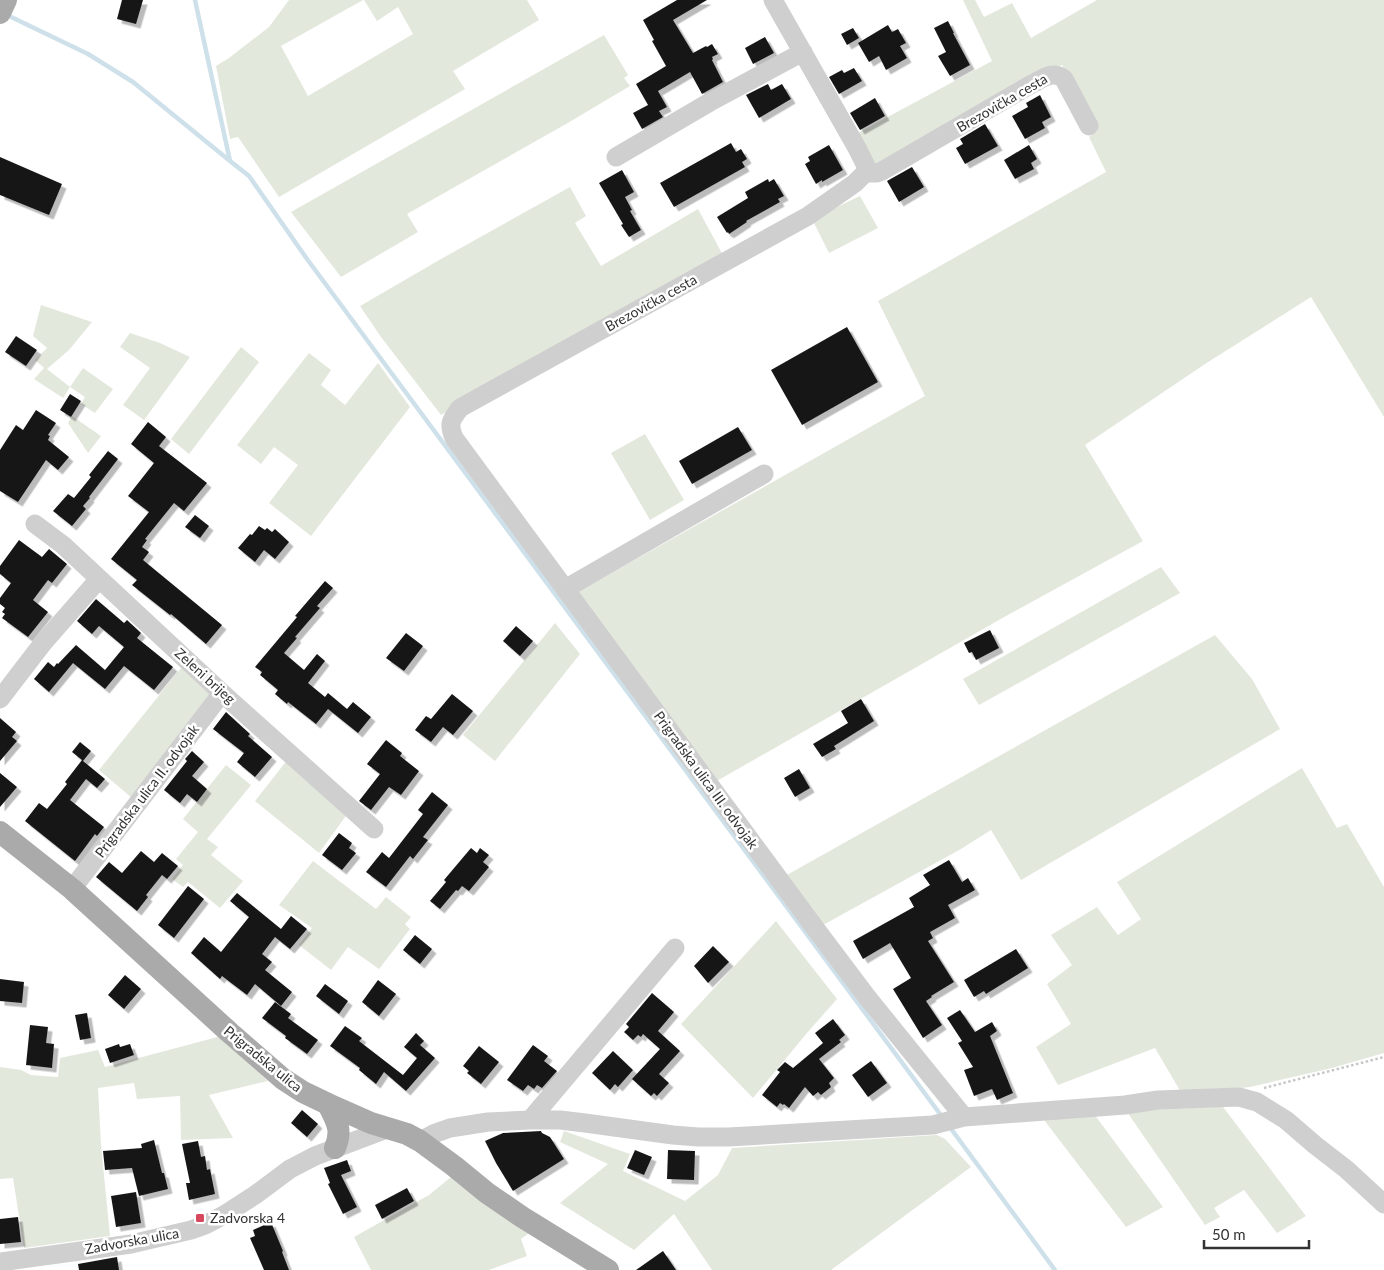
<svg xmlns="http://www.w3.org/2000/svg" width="1384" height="1270" viewBox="0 0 1384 1270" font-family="Lato,sans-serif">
	<defs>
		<filter id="shadow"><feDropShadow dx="4.5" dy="4.5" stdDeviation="0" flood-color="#0004"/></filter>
	</defs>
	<rect width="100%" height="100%" fill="#fff"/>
	<path fill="#e3e8dd" d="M289,0H363L281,46L308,96L413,34L398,7L377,21L364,0H527L539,20L453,71L465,89L279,197L238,137L230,139L216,66L229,58L269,27Z
		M963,0H975L984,17L1012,3L1031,38L1097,0H1384V417L1311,297L1205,364L1085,445L1143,541L1006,616L715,782L578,592L925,396L878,301L1106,172L1089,137L1097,132L1062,65L882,165L872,167L854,135L992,61Z
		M604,35L628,75L624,78L630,86L566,124L407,214L418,232L341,277L291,212Z
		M570,187L586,216L575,223L601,266L698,209L724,257L441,415L381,337L360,306L441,259Z
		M860,196L878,228L829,253L812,219Z
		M41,305L92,322L69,350L47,369L70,387L83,368L113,389L95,413L81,404L85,397L70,387L63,398L34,379L44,368L35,360L47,348L33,336Z
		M130,333L160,343L190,357L144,420L123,405L150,368L120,347Z
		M241,347L259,362L189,454L171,439Z
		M309,353L331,370L321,385L345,405L378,363L410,407L311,536L269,503L298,465L274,447L261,464L237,445Z
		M72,416L101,436L88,453L68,423Z
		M645,434L684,500L650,520L611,453Z
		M1161,567L1180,593L979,705L963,679Z
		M555,623L580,654L495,761L463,735Z
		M1215,635L1252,679L1280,729L1021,880L991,830L961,849L823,925L785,876Z
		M185,663L213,691L132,798L99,770Z
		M288,759L348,813L319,853L255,801Z
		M226,765L251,785L207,839L218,847L211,855L243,881L220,908L188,882L183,887L172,879L183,865L176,859L198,832L183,819Z
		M1302,768L1337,828L1347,824L1384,887V1053L1332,1068L1250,1087L1182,1094L1155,1048L1058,1085L1036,1047L1071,1024L1047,984L1072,965L1051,935L1097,907L1118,935L1141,919L1117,882Z
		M313,861L376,909L386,897L411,917L405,924L410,929L379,969L348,947L331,970L299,945L312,928L279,905Z
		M776,921L837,999L807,1033L753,1098L681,1024Z
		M221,1036L268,1081L209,1095L233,1138L181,1140L180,1096L137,1099L134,1083L98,1088L101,1145L110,1236L24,1248L13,1178L0,1179V1067L21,1070L31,1075L58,1077L60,1058L98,1050L105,1067Z
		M1220,1103L1306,1216L1277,1233L1244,1190L1214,1208L1220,1217L1205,1225L1125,1109Z
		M1094,1114L1163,1207L1126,1227L1044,1120Z
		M564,1131L630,1154L623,1171L685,1201L718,1175L732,1148L937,1135L945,1139L971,1167L831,1270H712L674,1214L634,1250L560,1203L608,1164L560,1142Z
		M451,1177L532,1231L521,1239L527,1256L489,1270H371L354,1237L429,1195Z"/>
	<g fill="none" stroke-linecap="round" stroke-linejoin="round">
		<path stroke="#cee0e9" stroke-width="4.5" d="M195,0L230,161
			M7,15L88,54L133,82L230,161L249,176L307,259L943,1118
			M949,1126L1055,1270"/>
	</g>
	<path fill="#191919" filter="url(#shadow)" d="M122,0H143L136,24L117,19Z
		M677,0H707L673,20L693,53L706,46L707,47L712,44L718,54L712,57L713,59L712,60L723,82L702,94L690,72L658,91L667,107L659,111L663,117L642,129L633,113L648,105L636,84L666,66L652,41L654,40L643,20Z
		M948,21L954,33H953L970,65L950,76L938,56L946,52L934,28Z
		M888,25L892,32L898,29L906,43L900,46L907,58L886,70L879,56L869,62L858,43Z
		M853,28L859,38L847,45L841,34Z
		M765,37L774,53L753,64L745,48Z
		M854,68L862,81L839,94L829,77L842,70L844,73Z
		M768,84L771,90L782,84L791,99L759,118L746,95Z
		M1040,95L1051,117L1042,122L1045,128L1025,139L1012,116L1028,107L1026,103Z
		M875,98L885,116L860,130L850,113Z
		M985,124L998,146L965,164L956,148L963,144L960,139Z
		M731,143L736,152L741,149L747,159L742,162L745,167L674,207L660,183Z
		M829,145L843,170L822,182V180L816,184L805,164L810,161L808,157Z
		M1029,145L1037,159L1031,163L1034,169L1015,179L1004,160Z
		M0,157L62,184L49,215L0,195Z
		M912,167L924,187L899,202L887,181Z
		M622,170L634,192L625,197L632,210L630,211L641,230L629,237L621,225L623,224L599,183Z
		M768,179L769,182L774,179L784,196L778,199L780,202L746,221L747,222L729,234L728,232L727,233L717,217L748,198L745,192Z
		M847,327L878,382L802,425L771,370Z
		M16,336L37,350L26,366L5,352Z
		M70,394L81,401L71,417L60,410Z
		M36,410L56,423L48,435L50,436L48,440L69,457L58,470L46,460L18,502L0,491V450L16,425L23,430Z
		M148,422L166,437L159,446L207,483L184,511L174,503L145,539L147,540L142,547L149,552L143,560L222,625L206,644L171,614L170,615L132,585L137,580L111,559L149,512L128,496L154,463L131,444Z
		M738,427L752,450L692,484L679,461Z
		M108,451L118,459L89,497L90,498L83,506L86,509L72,526L53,511L68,494L74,498L91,477L89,475Z
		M195,515L209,526L200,538L185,527Z
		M259,526L265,530L267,528L272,532L275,529L289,542L275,559L264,550L255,562L238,548L250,534L252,535Z
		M19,540L42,557L49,549L67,564L52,583L48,580L33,600L48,612L28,637L2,618L5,614L2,612L5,608L0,604V598L11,583L0,574V566Z
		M325,581L333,588L317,606L320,608L295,637L297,638L284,653L304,670L317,654L325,661L308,683L325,697L328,693L347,709L353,702L371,717L358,733L328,709L316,724L288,702L287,704L275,694L278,690L260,675L262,672L255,667L297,617L295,616Z
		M96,599L124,623L127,620L141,633L137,638L173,667L154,690L124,666L105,689L73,663L49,692L34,679L48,662L54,667L57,663L58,664L76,645L105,670L124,647L99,626L92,634L77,621Z
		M516,626L533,641L520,656L503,641Z
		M990,630L999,648L976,660L972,652L969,653L964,643Z
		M406,633L423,646L404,671L386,658Z
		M452,694L473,711L453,735L443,727L431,742L415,730L426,716L431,719Z
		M861,699L874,721L834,746L836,749L822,757L813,744L848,723L841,711Z
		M226,712L250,734L248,736L272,757L255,777L237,762L244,753L213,729Z
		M0,718L16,732L12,737L17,741L0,761Z
		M386,740L402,753L400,756L419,771L401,795L389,787L371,810L359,801L380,774L367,764Z
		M80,742L91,751L83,761L105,779L97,788L86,779L70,800L104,827L97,836L95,834L75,861L25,821L39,803L47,809L67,784L65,782L82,760L72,752Z
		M192,751L204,762L192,776L207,789L197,802L187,794L180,803L164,790L187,761L185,759Z
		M799,769L810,788L795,797L784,778Z
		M0,773L17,787L0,807Z
		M432,792L448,805L423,837L428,840L413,859L410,856L386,887L366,872L382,852L389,858L423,814L418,810Z
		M339,833L352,843L349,848L356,853L342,870L322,855Z
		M471,848L477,853L480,848L489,855L483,862L489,867L469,891L462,886L458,891L456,890L440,909L430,901L446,882L444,880Z
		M141,851L154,862L162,853L178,866L167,879L162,875L146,895L148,897L137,911L96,877L109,862L122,873Z
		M949,860L962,882L968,878L975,890L948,905L955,918L930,932L933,938L928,941L954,982L931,996L932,997L926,1001L942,1025L923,1038L893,989L911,978L890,943L863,959L853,941L914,907L909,898L930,885L923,875Z
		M188,886L204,899L174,938L158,925Z
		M237,893L281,929L291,916L307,929L290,949L275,937L262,954L272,962L265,970L292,992L281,1006L255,984L247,995L222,976L220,979L191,953L204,937L221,952L249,917L230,901Z
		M415,935L432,949L420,964L403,950Z
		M713,946L729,962L708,983L694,966Z
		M1016,949L1028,968L986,994L984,991L974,997L964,980Z
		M125,975L141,989L124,1009L108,995Z
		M0,979L24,982L22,1003L0,1001Z
		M378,980L396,994L379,1016L362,1002Z
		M325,984L348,1001L339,1014L316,996Z
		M652,993L674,1012L658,1031L680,1051L659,1074L669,1083L657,1096L654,1093L651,1096L632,1079L660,1049L643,1034L641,1037L638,1035L633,1040L624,1032L629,1027L626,1024Z
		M275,1002L291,1014L288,1018L318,1040L307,1054L285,1038L286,1036L262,1018Z
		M960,1010L975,1032L992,1022L997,1031L990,1036L1013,1093L997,1100L992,1089L974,1096L964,1070L973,1067L958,1043L962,1041L947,1018Z
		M87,1013L91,1038L80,1040L75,1015Z
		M833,1019L845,1035L839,1040L841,1042L819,1059L834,1078L829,1083L831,1087L821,1095L818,1092L813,1096L805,1087L789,1108L784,1104L783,1105L780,1103L777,1107L762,1095L780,1072L777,1070L785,1062L793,1068L823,1043L815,1033Z
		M30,1025L48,1027L46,1043L54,1044L52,1068L26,1065Z
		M345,1026L362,1038L359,1041L403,1075L417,1058L404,1047L416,1033L424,1041L420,1045L435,1058L406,1091L384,1072L376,1084L359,1070L360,1068L330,1046Z
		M119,1044L120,1047L130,1044L134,1055L110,1063L105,1049Z
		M533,1045L548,1056L544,1061L557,1071L542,1088L537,1085L534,1089L528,1085L523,1091L507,1080Z
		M479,1046L499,1062L481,1084L467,1073L469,1071L463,1066Z
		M613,1051L633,1070L618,1087L615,1084L610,1090L592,1073Z
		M871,1061L887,1083L868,1097L852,1075Z
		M302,1110L318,1124L307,1137L291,1123Z
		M541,1131L542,1133L550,1137L564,1159L513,1191L496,1163L485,1141L503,1133Z
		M154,1140L162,1173H164L168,1189L139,1196L132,1168L105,1170L103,1151L142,1148L141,1144Z
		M198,1141L201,1157L205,1156L207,1170L210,1169L215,1194L189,1200L186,1183H190L182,1144Z
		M635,1150L652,1157L644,1175L627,1168Z
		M668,1150L695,1151L694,1180L667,1179Z
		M347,1160L351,1171L341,1175L357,1207L343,1214L328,1184L330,1183L324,1168Z
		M407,1188L414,1201L382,1219L375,1205Z
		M136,1192L141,1223L116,1227L111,1196Z
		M18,1217L21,1242L0,1244V1219Z
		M271,1222L283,1251L282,1252L289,1270H264L250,1238L255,1236L253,1230Z
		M663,1251L676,1270H636Z
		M117,1257L119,1270H79L78,1264Z"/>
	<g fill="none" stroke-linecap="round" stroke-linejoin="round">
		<path stroke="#c6c6c6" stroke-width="2.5" stroke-dasharray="2.5 2.5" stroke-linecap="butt" d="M1264,1088L1384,1057"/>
		<path stroke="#cfcfcf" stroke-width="19" d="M773,0L857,148L866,166L865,173L855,183L808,216L460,408C451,420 448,423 454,438L815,928L867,997L964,1117
			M616,157L710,102L803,52
			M865,173H877L882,171L1030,85C1041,80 1053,69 1064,79L1089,126
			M35,524L63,545L222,693L374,829
			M565,589L764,474
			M0,699L43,643L99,579
			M72,889L222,693
			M530,1120L675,948
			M420,1141L433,1134L450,1128L488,1122L530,1120H560L585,1123L673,1135L698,1137H728L933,1125L964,1117L1125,1105L1158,1100L1239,1097L1257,1102L1286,1120L1315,1145L1346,1169L1384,1204
			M0,1262L131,1244L191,1230L205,1225L224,1215L255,1195L290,1169L315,1156L389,1128"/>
		<path stroke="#aaa" stroke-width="22" d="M0,13L6,0
			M0,832L72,889L229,1032L283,1079L303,1092L328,1104L371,1123L407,1134L420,1141L454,1166L487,1193L522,1217L608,1270
			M328,1104C336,1121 343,1129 335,1148"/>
	</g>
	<rect fill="#d6485b" stroke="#fff" stroke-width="2" x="195" y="1213" width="10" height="10" rx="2.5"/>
	<g text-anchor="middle" stroke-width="5" stroke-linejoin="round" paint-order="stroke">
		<g font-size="14" fill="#323232" stroke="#fff">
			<text transform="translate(1002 103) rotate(-30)" y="5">Brezovička cesta</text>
			<text transform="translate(651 303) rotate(-29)" y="5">Brezovička cesta</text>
			<text transform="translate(205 676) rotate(42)" y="5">Zeleni brijeg</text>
			<text transform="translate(706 780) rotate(54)" y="5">Prigradska ulica III. odvojak</text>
			<text transform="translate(147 791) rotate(-53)" y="5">Prigradska ulica II. odvojak</text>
			<text transform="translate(263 1059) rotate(39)" y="5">Prigradska ulica</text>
			<text transform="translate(132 1241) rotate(-10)" y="5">Zadvorska ulica</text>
		</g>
		<g font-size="14" fill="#323232" stroke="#fff" text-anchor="start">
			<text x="210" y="1223">Zadvorska 4</text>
		</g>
	</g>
	<path d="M1204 1240v8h105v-8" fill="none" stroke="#323232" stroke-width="2.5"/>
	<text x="1212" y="1240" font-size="15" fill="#323232" stroke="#ffffff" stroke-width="4" paint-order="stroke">50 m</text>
</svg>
